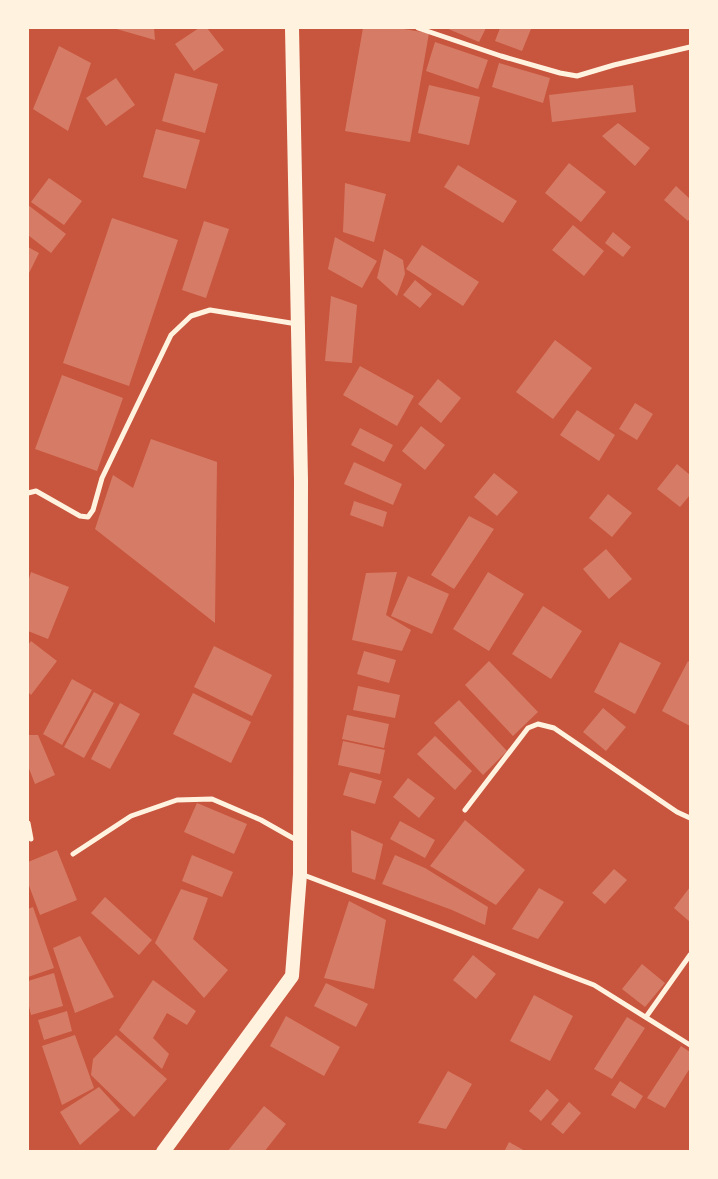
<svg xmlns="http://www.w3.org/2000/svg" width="718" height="1179" viewBox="0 0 718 1179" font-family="'Fira Sans Condensed',sans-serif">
	<rect width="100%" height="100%" fill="#c8553d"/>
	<path fill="#d67c66" d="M113,28H154L155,40Z
		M199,28H207L224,50L194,71L175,44Z
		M363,28H397L429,33L410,142L345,131Z
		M446,28H486L479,42Z
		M500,28L531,29L522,51L495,41Z
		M435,42L488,60L478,89L426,71Z
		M59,46L91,63L68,131L33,109Z
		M499,63L550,78L543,103L492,87Z
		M175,73L218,84L205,133L162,121Z
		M116,78L135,105L106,126L86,98Z
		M429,85L480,97L469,145L418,133Z
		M633,85L636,112L552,122L549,95Z
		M618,123L650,148L635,166L602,136Z
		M156,129L200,140L186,189L143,177Z
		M569,163L606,192L581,222L545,193Z
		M458,165L517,201L503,223L444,187Z
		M49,178L82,201L64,225L31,202Z
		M345,183L386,194L374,242L343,232Z
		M676,186L690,199V218L688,221L664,200Z
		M28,205L66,234L51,253L28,235Z
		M112,218L178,240L129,386L63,363Z
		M204,221L229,229L206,298L182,290Z
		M573,225L604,251L584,276L552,250Z
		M613,232L631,247L623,257L605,243Z
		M335,237L377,261L362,288L328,269Z
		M422,245L479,282L463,306L406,269Z
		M28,247L39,253L28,275Z
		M384,249L403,260L405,274L397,296L377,278Z
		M415,280L432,294L420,308L403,295Z
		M331,296L357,305L352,363L325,361Z
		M555,340L592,368L553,419L516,392Z
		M360,366L414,396L397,426L343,395Z
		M62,375L123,398L97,471L35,449Z
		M438,379L461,398L441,423L418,404Z
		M635,403L653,414L637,440L619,429Z
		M577,410L615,435L599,461L560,435Z
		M421,426L445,445L425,470L402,451Z
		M360,428L393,445L384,462L351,445Z
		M151,439L217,462L215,623L95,529L113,475L133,488Z
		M354,462L402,484L393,505L344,484Z
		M677,464L690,475V495L680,507L657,489Z
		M494,473L518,492L497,516L474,497Z
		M608,494L632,513L612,537L589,518Z
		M354,501L387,512L383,527L350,515Z
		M469,516L494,529L454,589L431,575Z
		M606,549L632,579L609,599L583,569Z
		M31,572L69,587L48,639L28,631V582Z
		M397,572L386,615L411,630L402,651L352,640L366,573Z
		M488,572L524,594L489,651L453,629Z
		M408,576L449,594L432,634L391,616Z
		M543,606L582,631L551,679L512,654Z
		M31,641L57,661L31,695L28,692V645Z
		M620,642L661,663L635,714L594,692Z
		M214,646L272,675L252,716L194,687Z
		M364,651L396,660L389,683L357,674Z
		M489,661L538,712L513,736L465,685Z
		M688,661L690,663V726L662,711Z
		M72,679L92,690L62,745L43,734Z
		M358,686L400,695L395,718L353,710Z
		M94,692L114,703L84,758L64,747Z
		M193,693L251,722L231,763L173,734Z
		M459,700L507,751L483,775L434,723Z
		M120,703L140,714L110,769L91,759Z
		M603,708L626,727L606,751L583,732Z
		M347,715L389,724L384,748L342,739Z
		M28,735H38L55,775L35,784L28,766Z
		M435,736L472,771L455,790L417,754Z
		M343,741L385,750L380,774L338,765Z
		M350,772L382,781L375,804L343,795Z
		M408,778L435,798L419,818L393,797Z
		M197,803L247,824L234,854L184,832Z
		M465,820L525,870L496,905L430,866Z
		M400,821L435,840L425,858L390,839Z
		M351,830L383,844L375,880L352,872Z
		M57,850L77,900L40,915L28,883V862Z
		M192,855L233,872L222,897L182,881Z
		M395,855L425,868L488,907L485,925L452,910L382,884Z
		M614,869L627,880L605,904L592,893Z
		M690,887V922L674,908Z
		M539,888L564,902L538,939L512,929Z
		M181,889L208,898L193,939L228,970L204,998L155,943Z
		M105,897L152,940L139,955L91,913Z
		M349,901L386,920L374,989L324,978Z
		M33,907L54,968L28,977V909Z
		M80,936L114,997L75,1013L53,948Z
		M473,955L496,974L476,999L453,980Z
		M642,964L665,983L645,1007L622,989Z
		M54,973L63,1006L31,1015L28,1002V981Z
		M153,980L196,1011L187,1025L167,1013L153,1038L169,1054L162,1069L119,1030Z
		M326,983L368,1004L356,1027L314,1006Z
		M534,995L573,1016L550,1061L510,1041Z
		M67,1011L72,1031L44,1040L38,1020Z
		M286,1016L340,1047L324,1076L270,1046Z
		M627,1017L645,1028L612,1079L594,1069Z
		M75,1035L94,1088L62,1105L42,1046Z
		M116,1035L167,1079L134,1117L91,1075L93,1059Z
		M681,1046L690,1052V1068L665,1108L647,1098Z
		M448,1071L472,1084L446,1129L418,1123Z
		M620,1081L643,1096L635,1109L611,1095Z
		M99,1087L120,1110L80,1145L60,1112Z
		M547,1089L559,1100L541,1121L529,1111Z
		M569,1102L581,1113L563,1134L551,1124Z
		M264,1106L286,1124L264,1152H227Z
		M509,1142L527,1152H504Z"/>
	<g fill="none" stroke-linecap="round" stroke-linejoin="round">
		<path stroke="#fff3e0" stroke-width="5" d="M418,28L501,56L560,73L577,76L614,65L690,47
			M28,493L36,491L80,516L88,517L93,510L102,478L171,335L191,316L210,310L297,324
			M465,810L528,728L538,724L554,728L677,812L690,818
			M28,823L31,839
			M73,854L131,816L177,800L212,799L261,820L298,841
			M301,874L594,985L690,1045
			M646,1017L690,955"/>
		<path stroke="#fff3e0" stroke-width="14" d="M163,1152L292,976L300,874L301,480L292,28"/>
	</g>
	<rect width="718" height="1179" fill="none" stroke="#fff3e0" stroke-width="58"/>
</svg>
